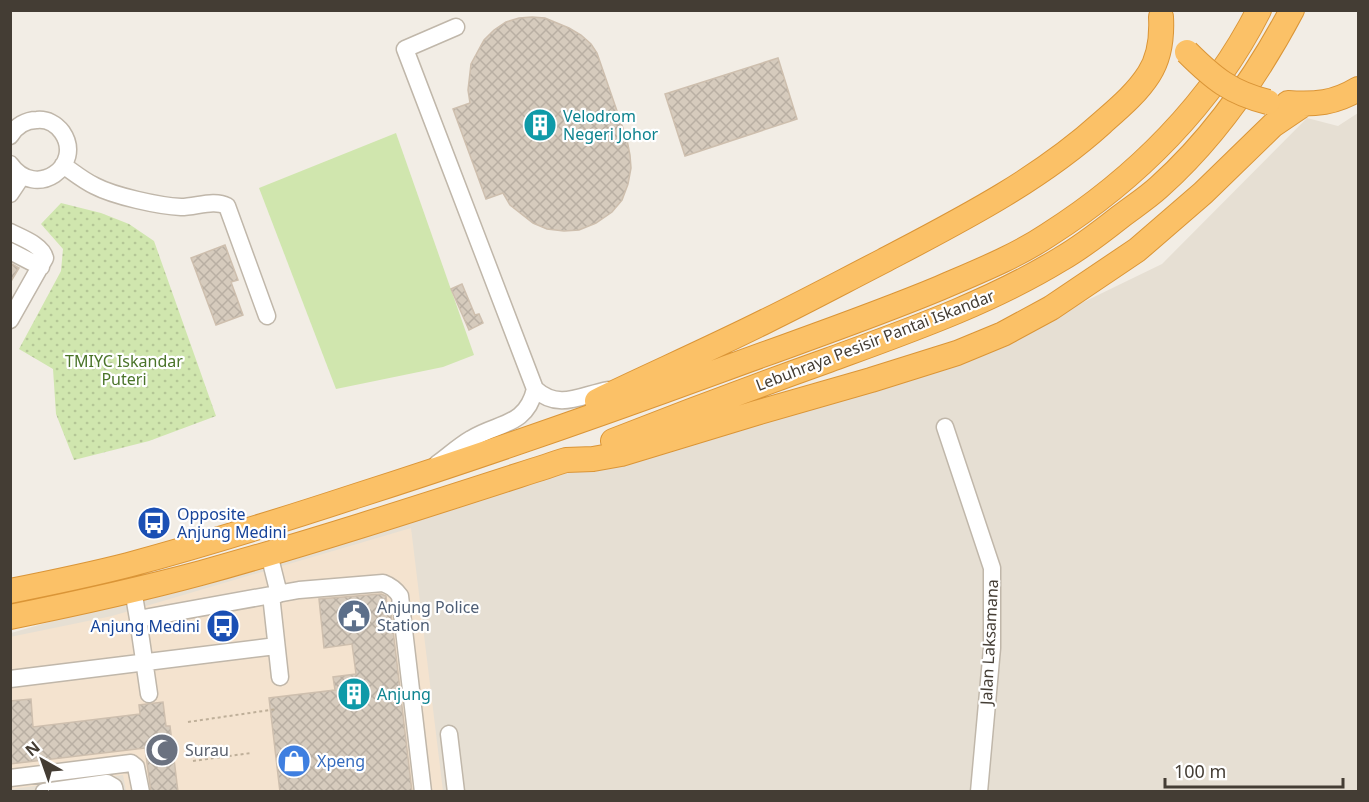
<svg xmlns="http://www.w3.org/2000/svg" width="1369" height="802" viewBox="0 0 1369 802" font-family="'Noto Sans',sans-serif">
	<defs>
		<pattern id="grass-dots" width="8" height="8" patternUnits="userSpaceOnUse" patternTransform="scale(1.5)"><rect width="8" height="8" fill="#d0e6ae"/><path d="M2 2h.1M6 6h.1" fill="none" stroke="#b4c696" stroke-width="1.8" stroke-linecap="round"/></pattern>
		<pattern id="building-cross-hatch" width="8" height="8" patternUnits="userSpaceOnUse" patternTransform="scale(1.5)"><rect width="8" height="8" fill="#d6cbbd"/><path d="M0 0l8 8M0 8l8-8" fill="none" stroke="#b9afa3"/></pattern>
	</defs>
	<rect width="100%" height="100%" fill="#f2ede5"/>
	<path fill="#e6dfd3" d="M1358,113V791L11,792V633L972,356L1162,264L1307,118L1338,126Z"/>
	<path fill="#f4e3cf" d="M411,528L443,791H126L123,775L11,789L10,637L112,616Z"/>
	<path fill="url(#grass-dots)" d="M61,203L101,213L129,224L154,241L216,416L149,441L74,460L56,414L53,369L19,349L61,271L63,249L41,224Z"/>
	<path fill="#d0e6ae" d="M396,133L474,355L443,367L336,389L259,188Z"/>
	<path fill="url(#building-cross-hatch)" stroke="#cebfae" stroke-width="1.5" d="M532,17L545,18L569,28L581,35L591,44L597,53L627,140L630,155L631,168L628,184L622,200L612,212L596,223L579,230L564,231L547,229L533,223L510,205L503,193L486,199L453,109L470,103L468,90L471,64L484,40L494,30L506,22L519,18Z
		M778,58L797,119L685,156L665,94Z
		M225,245L238,280L231,282L243,315L216,325L191,258Z
		M10,263L19,268L10,283Z
		M462,284L475,315L479,314L483,323L469,330L451,289Z
		M381,594L386,596L387,605L390,604L412,792H280L269,698L335,690L333,677L356,674L352,644L324,648L319,599Z
		M31,699L33,727L140,714L139,705L163,702L166,726H170L178,792H151L145,748L10,764V701Z"/>
	<g fill="none" stroke-linecap="round" stroke-linejoin="round">
		<defs>
			<path id="minor" d="M456,27L405,49L535,389C559,411 581,395 608,390
				M10,136C16,126 26,120 37,120C47,119 56,124 62,132C85,165 36,201 10,164
				M63,165C73,172 84,181 95,186C114,196 159,206 181,207C196,207 214,199 227,206L267,316
				M10,194L22,176
				M10,232C22,238 42,245 45,258L10,320
				M10,251L41,267
				M945,427L992,568V648L979,792
				M437,464C448,456 459,446 471,439C498,422 526,427 535,389
				M269,554L279,594
				M133,590L138,619L149,694
				M271,595L280,677
				M138,619L299,590L383,583C391,586 395,589 400,596L423,792
				M10,679L276,646
				M449,734L456,792
				M10,778L131,763L136,767L141,792
				M44,792L107,783L114,787L115,792"/>
			<path id="highway" d="M1288,103C1315,105 1335,103 1358,89
				M597,401C653,374 710,349 766,321C805,302 844,281 883,261C959,221 1038,181 1102,123C1119,108 1137,93 1149,74C1160,57 1162,36 1161,17
				M613,441C684,413 756,386 829,360C908,331 989,303 1061,259C1082,247 1101,232 1120,217C1133,207 1147,198 1159,187C1215,137 1257,76 1292,10
				M10,591C50,583 89,575 128,565C206,544 283,520 359,495C481,456 601,414 721,370C794,343 868,318 940,288C977,272 1015,257 1048,235C1136,179 1212,103 1259,10
				M10,617C74,604 138,590 201,573C324,539 445,499 566,460L593,459L621,454L756,413L871,380L957,353L1003,334L1051,308L1137,250L1203,193L1273,125L1304,104"/>
		</defs>
		<use href="#minor" stroke="#c0b7aa" stroke-width="19"/>
		<use href="#highway" stroke="#da9537" stroke-width="26"/>
		<path stroke="#beaf99" stroke-width="2" stroke-dasharray="3 3" stroke-linecap="butt" d="M188,722L277,709
			M193,761L251,753"/>
		<use href="#minor" stroke="#fff" stroke-width="16"/>
		<use href="#highway" stroke="#fbc167" stroke-width="24"/>
		<defs>
			<path id="highway-bridge" d="M1187,52C1213,78 1231,93 1268,102"/>
		</defs>
		<use href="#highway-bridge" stroke="#da9537" stroke-width="26" stroke-linecap="butt"/>
		<use href="#highway-bridge" stroke="#fbc167" stroke-width="24"/>
	</g>
	<defs>
		<symbol id="building-disc" viewBox="-11 -11 22 22"><circle r="9.5" fill="#0f9aa8" stroke="#fff"/><path d="M-4-6H4V6H1V3H-1V6H-4ZM-2.5-4.3h1.7v1.8h-1.7ZM.8-4.3h1.7v1.8H.8ZM-2.5-1h1.7V.8h-1.7ZM.8-1h1.7V.8H.8Z" fill="#fff"/></symbol>
		<symbol id="bus-disc" viewBox="-11 -11 22 22"><circle r="9.5" fill="#1a4fb4" stroke="#fff"/><path d="M-5-6H5V4H4V6H2V4H-2V6H-4V4H-5ZM-3.5-4V0h7V-4ZM-3.5 1.2v1.5H-2V1.2ZM2 1.2v1.5H3.5V1.2Z" fill="#fff"/></symbol>
		<symbol id="civic-disc" viewBox="-11 -11 22 22"><circle r="9.5" fill="#5c6f8a" stroke="#fff"/><path d="M-.6-6.5H3V-4.5H.6V-3L4-1V1h2V6H-6V1h2V-1L-.6-3ZM-1.2 2.5V6h2.4V2.5Z" fill="#fff"/></symbol>
		<symbol id="mosque-disc" viewBox="-11 -11 22 22"><circle r="9.5" fill="#6b7280" stroke="#fff"/><path d="M3.5-4.9A6 6 0 1 0 3.5 4.9A5 5 0 1 1 3.5-4.9Z" fill="#fff"/></symbol>
		<symbol id="shop-disc" viewBox="-11 -11 22 22"><circle r="9.5" fill="#3f7fe0" stroke="#fff"/><path d="M-5-2.5h2.3a2.7 3.5 0 0 1 5.4 0H5L5.5 6h-11ZM-1.5-2.5h3a1.5 2.3 0 0 0-3 0Z" fill="#fff"/></symbol>
	</defs>
	<g fill-rule="evenodd">
		<use href="#building-disc" x="521" y="106" width="38" height="38"/>
		<use href="#bus-disc" x="135" y="504" width="38" height="38"/>
		<use href="#civic-disc" x="335" y="597" width="38" height="38"/>
		<use href="#bus-disc" x="204" y="607" width="38" height="38"/>
		<use href="#building-disc" x="335" y="675" width="38" height="38"/>
		<use href="#mosque-disc" x="143" y="731" width="38" height="38"/>
		<use href="#shop-disc" x="275" y="742" width="38" height="38"/>
	</g>
	<g text-anchor="middle" stroke-width="4.5" stroke-linejoin="round" paint-order="stroke">
		<g font-size="16" fill="#0d838f" stroke="#fff" text-anchor="start">
			<text x="563" y="122">Velodrom<tspan x="563" dy="18">Negeri Johor</tspan></text>
			<text x="377" y="700">Anjung</text>
		</g>
		<g font-size="16" fill="#443d34" stroke="#fff">
			<text transform="translate(875 340) rotate(-21)" y="6">Lebuhraya Pesisir Pantai Iskandar</text>
			<text transform="translate(989 642) rotate(-87)" y="6">Jalan Laksamana</text>
		</g>
		<g font-size="16" fill="#4a7429" stroke="#fff">
			<text x="124" y="367">TMIYC Iskandar<tspan x="124" dy="18">Puteri</tspan></text>
		</g>
		<g font-size="16" fill="#164399" stroke="#fff" text-anchor="start">
			<text x="177" y="520">Opposite<tspan x="177" dy="18">Anjung Medini</tspan></text>
			<text x="200" y="632" text-anchor="end">Anjung Medini</text>
		</g>
		<g font-size="16" fill="#4e5e75" stroke="#fff" text-anchor="start">
			<text x="377" y="613">Anjung Police<tspan x="377" dy="18">Station</tspan></text>
		</g>
		<g font-size="16" fill="#5b616d" stroke="#fff" text-anchor="start">
			<text x="185" y="756">Surau</text>
		</g>
		<g font-size="16" fill="#366cbe" stroke="#fff" text-anchor="start">
			<text x="317" y="767">Xpeng</text>
		</g>
	</g>
	<rect width="1369" height="802" fill="none" stroke="#443d34" stroke-width="24"/>
	<g transform="translate(42 760) rotate(320)" stroke="#ffffff" stroke-width="4.5" paint-order="stroke">
	<path d="M0-4.5L10 22L0 15L-10 22Z" fill="#443d34"/>
	<text y="-9" font-size="16" font-weight="bold" text-anchor="middle" fill="#443d34">N</text>
	</g>
	<path d="M1165 778v9h178v-9" fill="none" stroke="#443d34" stroke-width="3"/>
	<text x="1174" y="778" font-size="18" fill="#443d34" stroke="#ffffff" stroke-width="4.5" paint-order="stroke">100 m</text>
</svg>
